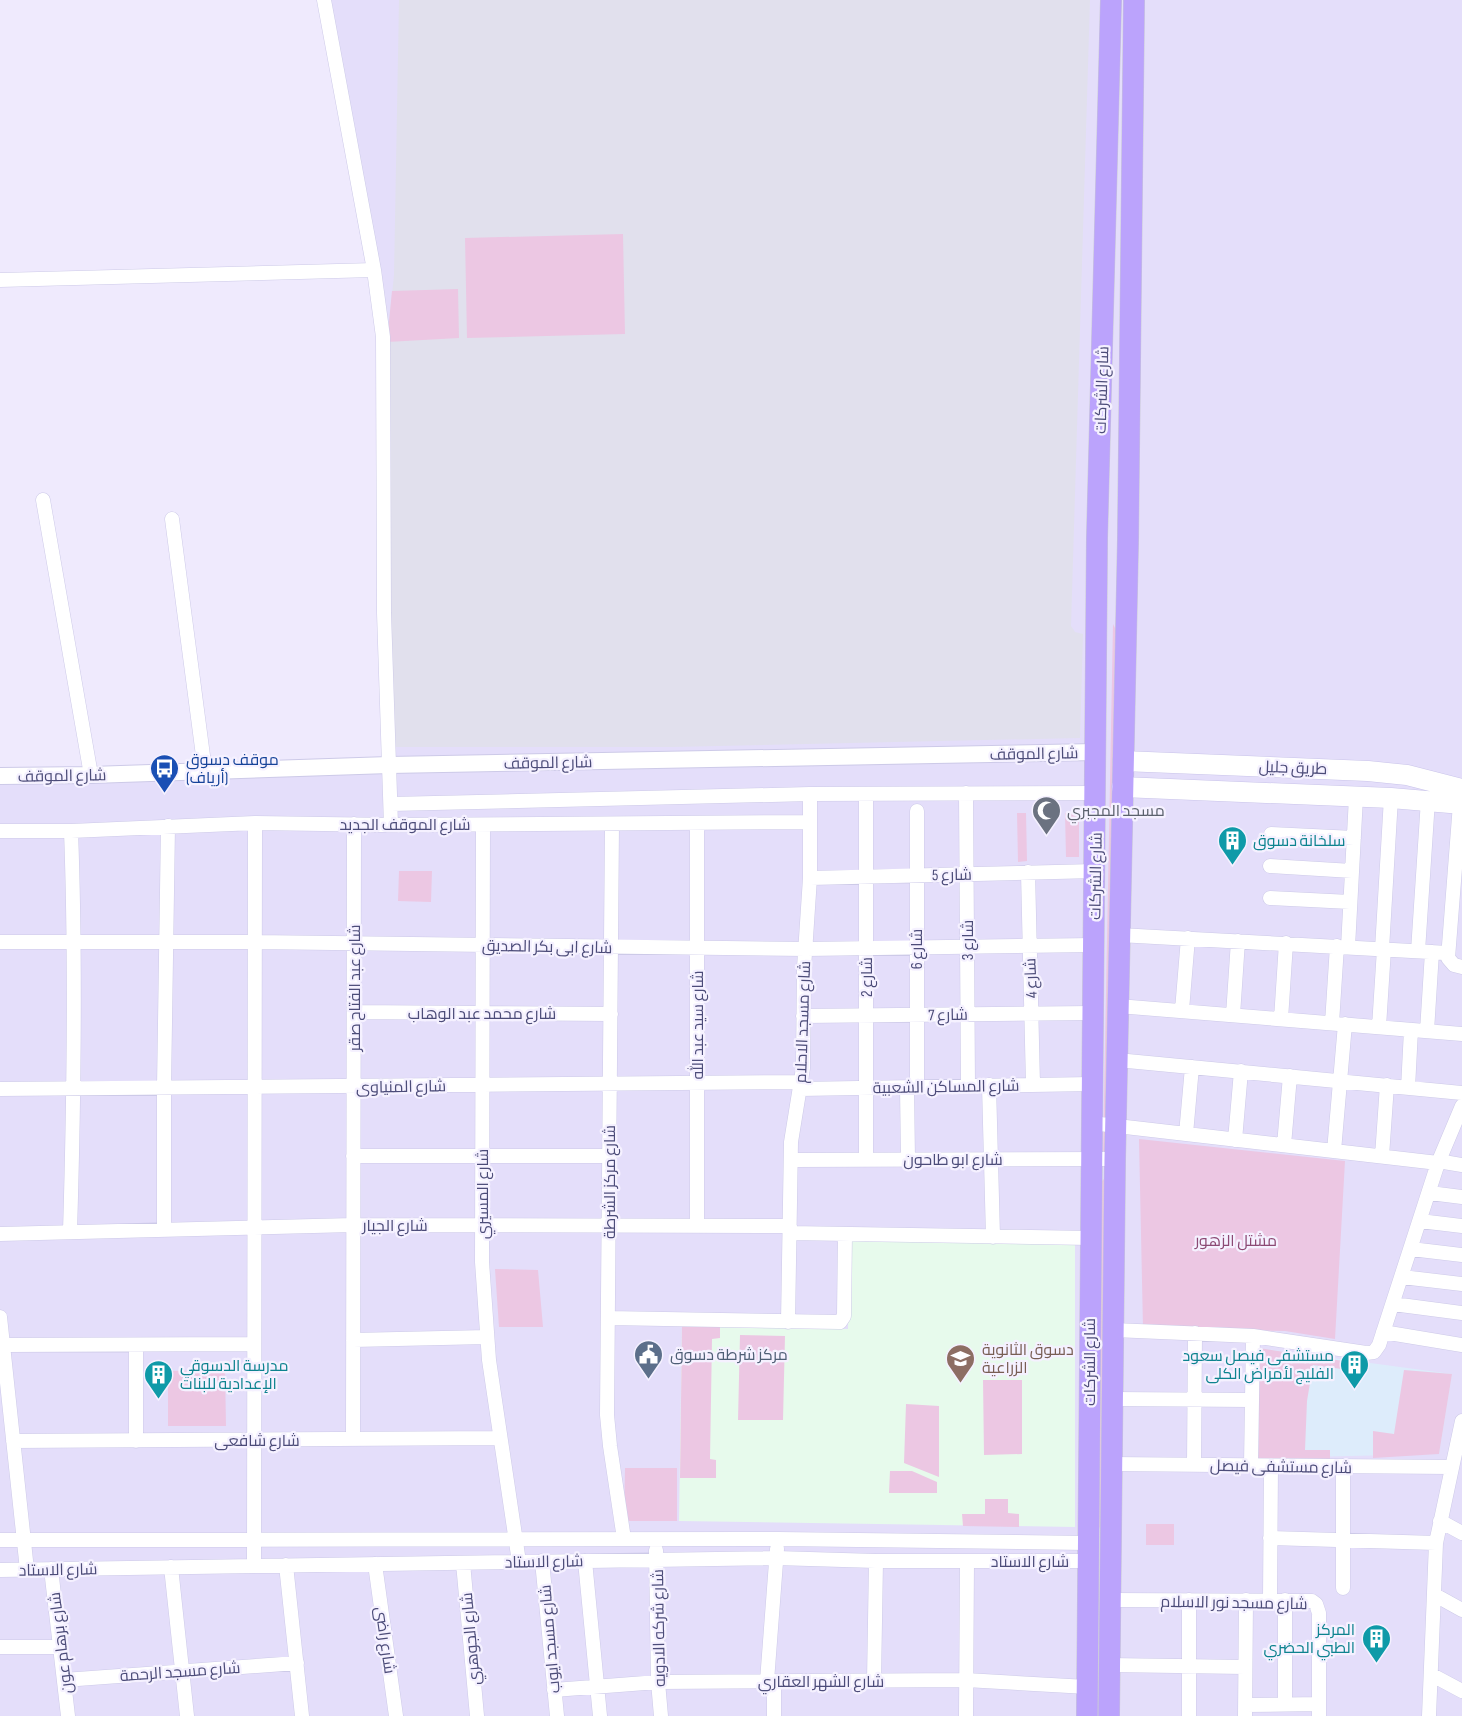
<svg xmlns="http://www.w3.org/2000/svg" width="1462" height="1716" viewBox="0 0 1462 1716" font-family="'Sofia Sans Condensed',Cairo,sans-serif">
	<rect width="100%" height="100%" fill="#efeafd"/>
	<path fill="#e4defa" d="M318,0H1462V1716H0V778L381,767L379,340Z"/>
	<path fill="#e1e0ed" d="M399,0H1090L1071,626L1075,632L1083,634L1080,738L673,747H390L387,342L394,275Z"/>
	<path fill="#e7faec" d="M849,1237L1075,1240V1527L679,1521L682,1324L848,1329Z"/>
	<path fill="#ddecfb" d="M1259,1348L1452,1374L1439,1454L1257,1458Z"/>
	<path fill="#ecc7e3" d="M623,234L625,334L467,338L465,238Z
		M458,289L459,338L387,342L392,291Z
		M1113,624L1117,632L1108,1153L1103,1151Z
		M1079,812V857H1066L1065,813Z
		M1017,813H1026L1027,861L1018,862Z
		M399,871H432L431,902L398,901Z
		M1139,1139L1345,1161L1335,1339L1285,1331L1143,1328Z
		M1104,1179L1105,1182L1101,1526L1098,1529L1101,1182Z
		M495,1269L538,1270L543,1327H499Z
		M682,1324H720V1338L712,1339L710,1459L716,1460V1478H680Z
		M740,1335L785,1336L783,1420H738Z
		M1259,1348L1356,1363V1371L1313,1365L1307,1401L1305,1450H1330V1459L1257,1458Z
		M225,1370L226,1426H168V1371Z
		M1404,1370L1452,1374L1439,1454L1373,1458V1431L1394,1434Z
		M983,1380H1022V1454L984,1455Z
		M906,1404L939,1406V1477L904,1463Z
		M625,1468H677V1521H624Z
		M890,1471H912L937,1482V1493H889Z
		M985,1499H1008V1513L1019,1514V1527L963,1526L962,1514H985Z
		M1146,1524H1174V1545H1146Z"/>
	<g fill="none" stroke-linecap="round" stroke-linejoin="round">
		<defs>
			<path id="minor" d="M324,0L374,270L383,337L384,613L391,825
				M0,280L374,270
				M43,500L91,775
				M172,519L205,771
				M966,793L968,1086
				M866,794V1160
				M391,804L810,794L1096,793
				M1460,804L1448,958L1454,965L1462,967
				M917,811V1087
				M612,824L607,1415L610,1446L624,1539
				M483,825L482,1262L489,1360L519,1562
				M0,831H71L255,823L391,825L810,822
				M1271,834L1354,838
				M1270,866L1352,871
				M1028,872L1033,1085
				M810,878L1095,871
				M1270,898L1350,902
				M1119,935L1448,953
				M0,942H255L806,949L1094,945
				M1348,947L1356,797
				M1382,949L1391,798
				M1418,951L1428,800
				M1118,1006L1462,1034
				M1182,1010L1188,938
				M354,1012L611,1014
				M1233,1015L1238,941
				M803,1016L1093,1013
				M1281,1019L1286,943
				M1332,1023L1337,946
				M1379,1027L1384,949
				M1427,1031L1432,952
				M1117,1060L1462,1093
				M989,1085L993,1237
				M907,1087L908,1160
				M1408,1088L1411,1030
				M0,1089L801,1082
				M800,1089L1092,1084
				M1091,1123L1438,1163
				M1186,1134L1192,1067
				M1235,1140L1241,1071
				M1284,1145L1290,1076
				M1334,1151L1345,1024
				M353,1156H609
				M1382,1156L1387,1085
				M791,1160L1115,1159
				M1438,1161L1462,1165
				M1430,1193L1462,1197
				M1420,1221L1462,1226
				M697,1226V824
				M164,1230V1088L168,826
				M70,1232C74,1098 76,965 71,831
				M790,1233L1090,1238
				M0,1234L353,1225L790,1226
				M1411,1249L1462,1255
				M1402,1277L1462,1284
				M1393,1304L1462,1313
				M0,1317L27,1570
				M608,1318L840,1322L844,1316L845,1234
				M788,1322L791,1142L803,1068L804,968L810,878V794
				M1114,1330L1253,1336L1366,1353L1374,1352L1379,1345L1438,1163L1462,1106
				M1383,1332L1462,1345
				M353,1340L487,1337
				M3,1345L254,1344
				M136,1346V1441
				M1113,1399L1252,1400
				M353,1439L354,824
				M13,1441L500,1438
				M1112,1464L1451,1467
				M1194,1465L1195,1333
				M1251,1465L1253,1336
				M1343,1466V1588
				M1440,1521L1462,1533
				M1270,1538L1436,1543
				M0,1540L778,1539L1087,1543
				M656,1550L658,1682L661,1716
				M542,1561L557,1716
				M585,1561L600,1716
				M463,1563L477,1716
				M375,1564L396,1716
				M286,1565L302,1716
				M254,1566L255,823
				M171,1567L187,1716
				M51,1569L68,1716
				M0,1570L776,1558L876,1561H1087
				M1435,1595L1462,1610
				M1110,1600L1312,1601L1316,1604L1319,1613V1716
				M1189,1600V1716
				M1270,1600L1271,1466
				M1285,1600V1704
				M0,1647H60
				M1109,1665L1245,1667
				M1432,1675L1462,1691
				M64,1680L297,1663
				M767,1681L777,1549
				M774,1681V1716
				M874,1681L876,1561
				M554,1690L658,1682L966,1680L1087,1687
				M1245,1705L1319,1704
				M966,1716L967,1561
				M1245,1716L1246,1600
				M1429,1716L1436,1543L1462,1421"/>
			<path id="tertiary" d="M0,776L91,775L389,765L1096,752"/>
			<path id="secondary" d="M1123,761L1368,771L1407,775L1462,789
				M1122,787L1391,798L1462,804"/>
			<path id="primary" d="M1087,1716L1097,538L1111,0
				M1109,1716L1115,1159L1128,540L1134,0"/>
		</defs>
		<use href="#minor" stroke="#cdcae8" stroke-width="15"/>
		<use href="#tertiary" stroke="#cdcae8" stroke-width="18"/>
		<use href="#secondary" stroke="#c9c4ea" stroke-width="21"/>
		<use href="#primary" stroke="#c9c9d7" stroke-width="22"/>
		<use href="#minor" stroke="#fff" stroke-width="14"/>
		<use href="#tertiary" stroke="#fff" stroke-width="16"/>
		<use href="#secondary" stroke="#fff" stroke-width="20"/>
		<use href="#primary" stroke="#bba3fc" stroke-width="21"/>
	</g>
	<defs>
		<symbol id="bus-pin" viewBox="-11 -11 22 30"><path d="M0 17L-7.5 6A9.5 9.5 0 1 1 7.5 6Z" fill="#1a4fb4" stroke="#f5f1ff"/><path d="M-5-6H5V4H4V6H2V4H-2V6H-4V4H-5ZM-3.5-4V0h7V-4ZM-3.5 1.2v1.5H-2V1.2ZM2 1.2v1.5H3.5V1.2Z" fill="#fff"/></symbol>
		<symbol id="mosque-pin" viewBox="-11 -11 22 30"><path d="M0 17L-7.5 6A9.5 9.5 0 1 1 7.5 6Z" fill="#6b7280" stroke="#f5f1ff"/><path d="M3.5-4.9A6 6 0 1 0 3.5 4.9A5 5 0 1 1 3.5-4.9Z" fill="#fff"/></symbol>
		<symbol id="building-pin" viewBox="-11 -11 22 30"><path d="M0 17L-7.5 6A9.5 9.5 0 1 1 7.5 6Z" fill="#0f9aa8" stroke="#f5f1ff"/><path d="M-4-6H4V6H1V3H-1V6H-4ZM-2.5-4.3h1.7v1.8h-1.7ZM.8-4.3h1.7v1.8H.8ZM-2.5-1h1.7V.8h-1.7ZM.8-1h1.7V.8H.8Z" fill="#fff"/></symbol>
		<symbol id="civic-pin" viewBox="-11 -11 22 30"><path d="M0 17L-7.5 6A9.5 9.5 0 1 1 7.5 6Z" fill="#5c6f8a" stroke="#f5f1ff"/><path d="M-.6-6.5H3V-4.5H.6V-3L4-1V1h2V6H-6V1h2V-1L-.6-3ZM-1.2 2.5V6h2.4V2.5Z" fill="#fff"/></symbol>
		<symbol id="school-pin" viewBox="-11 -11 22 30"><path d="M0 17L-7.5 6A9.5 9.5 0 1 1 7.5 6Z" fill="#8d6e63" stroke="#f5f1ff"/><path d="M0-5L7-2L0 1L-7-2ZM-4 1L0 2.5L4 1V4Q0 6-4 4Z" fill="#fff"/></symbol>
	</defs>
	<g fill-rule="evenodd">
		<use href="#bus-pin" x="148" y="752" width="33" height="45"/>
		<use href="#mosque-pin" x="1030" y="794" width="33" height="45"/>
		<use href="#building-pin" x="1216" y="824" width="33" height="45"/>
		<use href="#civic-pin" x="632" y="1338" width="33" height="45"/>
		<use href="#school-pin" x="944" y="1342" width="33" height="45"/>
		<use href="#building-pin" x="1338" y="1348" width="33" height="45"/>
		<use href="#building-pin" x="142" y="1358" width="33" height="45"/>
		<use href="#building-pin" x="1360" y="1622" width="33" height="45"/>
	</g>
	<g text-anchor="middle" stroke-width="4.5" stroke-linejoin="round" paint-order="stroke">
		<g font-size="16" fill="#4c4c79" stroke="#f5f1ff">
			<text transform="translate(1101 390) rotate(-88)" y="6">شارع الشركات</text>
			<text transform="translate(1034 753) rotate(-1)" y="6">شارع الموقف</text>
			<text transform="translate(548 762) rotate(-1)" y="6">شارع الموقف</text>
			<text transform="translate(1293 767) rotate(2)" y="6">طريق جليل</text>
			<text transform="translate(62 775) rotate(-1)" y="6">شارع الموقف</text>
			<text x="405" y="830">شارع الموقف الجديد</text>
			<text transform="translate(952 874) rotate(-1)" y="6">شارع 5</text>
			<text transform="translate(1095 876) rotate(-89)" y="6">شارع الشركات</text>
			<text transform="translate(967 940) rotate(-90)" y="6">شارع 3</text>
			<text transform="translate(547 946) rotate(1)" y="6">شارع ابى بكر الصديق</text>
			<text transform="translate(916 949) rotate(-90)" y="6">شارع 6</text>
			<text transform="translate(866 977) rotate(-90)" y="6">شارع 2</text>
			<text transform="translate(1030 978) rotate(-92)" y="6">شارع 4</text>
			<text transform="translate(354 988) rotate(-90)" y="6">شارع عبد الفتاح صقر</text>
			<text x="482" y="1019">شارع محمد عبد الوهاب</text>
			<text transform="translate(948 1014) rotate(-1)" y="6">شارع 7</text>
			<text transform="translate(802 1022) rotate(-88)" y="6">شارع مسجد الاحلام</text>
			<text transform="translate(697 1025) rotate(-90)" y="6">شارع سيد عبد الله</text>
			<text transform="translate(401 1086) rotate(-1)" y="6">شارع المنياوى</text>
			<text transform="translate(946 1086) rotate(-1)" y="6">شارع المساكن الشعبية</text>
			<text x="953" y="1165">شارع ابو طاحون</text>
			<text transform="translate(609 1182) rotate(-90)" y="6">شارع مركز الشرطة</text>
			<text transform="translate(482 1194) rotate(-90)" y="6">شارع المسيري</text>
			<text x="395" y="1231">شارع الجيار</text>
			<text transform="translate(1089 1362) rotate(-90)" y="6">شارع الشركات</text>
			<text x="257" y="1446">شارع شافعى</text>
			<text transform="translate(1281 1466) rotate(1)" y="6">شارع مستشفى فيصل</text>
			<text transform="translate(544 1561) rotate(-1)" y="6">شارع الاستاد</text>
			<text x="1030" y="1567">شارع الاستاد</text>
			<text transform="translate(58 1569) rotate(-1)" y="6">شارع الاستاد</text>
			<text transform="translate(1234 1602) rotate(1)" y="6">شارع مسجد نور الاسلام</text>
			<text transform="translate(658 1628) rotate(-91)" y="6">شارع شركه الادويه</text>
			<text transform="translate(470 1639) rotate(-95)" y="6">شارع الجوهري</text>
			<text transform="translate(549 1639) rotate(-95)" y="6">شارع مسجد ايوب</text>
			<text transform="translate(386 1640) rotate(82)" y="6">شارع راضى</text>
			<text transform="translate(60 1643) rotate(-97)" y="6">شارع برهام عون</text>
			<text transform="translate(180 1671) rotate(-4)" y="6">شارع مسجد الرحمة</text>
			<text x="821" y="1687">شارع الشهر العقاري</text>
		</g>
		<g font-size="16" fill="#164399" stroke="#f5f1ff" text-anchor="start">
			<text x="186" y="765">موقف دسوق<tspan x="186" dy="18">(أرياف)</tspan></text>
		</g>
		<g font-size="16" fill="#5b616d" stroke="#f5f1ff" text-anchor="start">
			<text x="1067" y="816">مسجد المجبري</text>
		</g>
		<g font-size="16" fill="#0d838f" stroke="#f5f1ff" text-anchor="start">
			<text x="1253" y="846">سلخانة دسوق</text>
			<text x="1334" y="1361" text-anchor="end">مستشفى فيصل سعود<tspan x="1334" dy="18">الفليج لأمراض الكلى</tspan></text>
			<text x="180" y="1371">مدرسة الدسوقي<tspan x="180" dy="18">الإعدادية للبنات</tspan></text>
			<text x="1355" y="1635" text-anchor="end">المركز<tspan x="1355" dy="18">الطبي الحضري</tspan></text>
		</g>
		<g font-size="16" fill="#8c4974" stroke="#f5f1ff">
			<text x="1236" y="1246">مشتل الزهور</text>
		</g>
		<g font-size="16" fill="#785e54" stroke="#f5f1ff" text-anchor="start">
			<text x="982" y="1355">دسوق الثانوية<tspan x="982" dy="18">الزراعية</tspan></text>
		</g>
		<g font-size="16" fill="#4e5e75" stroke="#f5f1ff" text-anchor="start">
			<text x="670" y="1360">مركز شرطة دسوق</text>
		</g>
	</g>
</svg>
